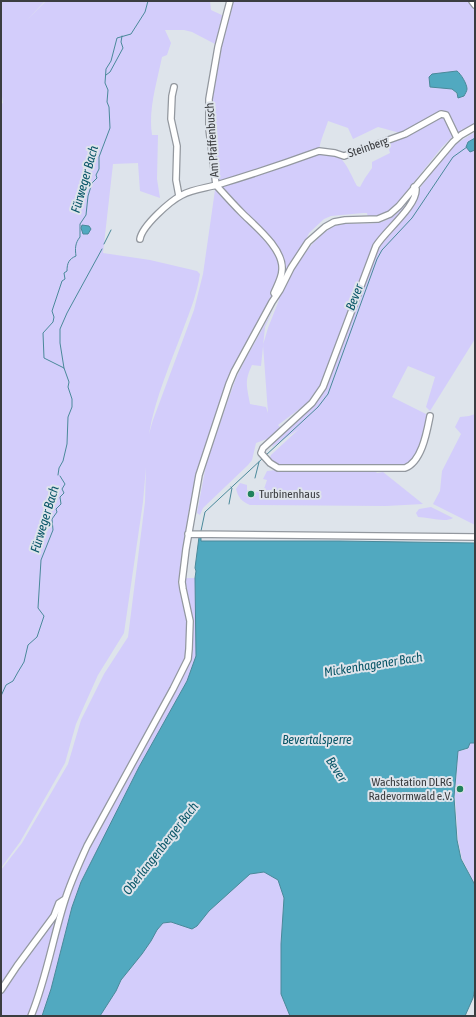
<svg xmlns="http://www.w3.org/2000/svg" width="476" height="1017" viewBox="0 0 476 1017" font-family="'Asap Condensed',sans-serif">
	<rect width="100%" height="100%" fill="#dee4eb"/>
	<path fill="#d3cdfb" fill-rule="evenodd" d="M1,1H45L27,20L46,1H210L211,10L224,16L215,44L192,32L184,30H165L171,43L167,55L162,57C157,82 148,110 152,135H158L157,179L160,198L140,191L138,163L113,164L103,253L150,260L197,271L200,274C197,293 191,309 184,327C171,362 155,398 149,434L153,420L194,310L203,274L215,190L217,189L272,246L279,258L281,270L272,297L228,380L199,469L189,510L180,578H195L196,656L187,681L139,767L81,882L72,907L51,989L42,1016H1V870L22,843L68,764L81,720L104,674L128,637L145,502L175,504L145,502L146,467L143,502L124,633L98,675L76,724L65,763L20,842L1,868V104L3,103L1,90Z
		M233,1H475V124L462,131L461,128V131L457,134L447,114L443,112L437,114L429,120L443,116L447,120L453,136L442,147L398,202C389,212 381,216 368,217L367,213H363L331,216L324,219L309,233L306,240L293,259L279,288C279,282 283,276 284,270C286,250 257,225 244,213V211L221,187L223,185L312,156L313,153C340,144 347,167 357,186L360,187L365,178L372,168V162L390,153L386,140L404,134L378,127L353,139L348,128L328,121C325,131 321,138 319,150L220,182L218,180L211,115V95L222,41ZM457,71C461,74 467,84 467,89C467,91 465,94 464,96L458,98C456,85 440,87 430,87L429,77L432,74Z
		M475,132V339L430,411L426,407L435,377L408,366L392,397L428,415L420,449L408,466L280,467L269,460L271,455L299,429L272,447L275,436L256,443L252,460L248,465L203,508L200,515L197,513L206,465L226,406L236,378L246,358L274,308L265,327L261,366L252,365C244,382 247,386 250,404L266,407L268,413L263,345L268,328L279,300L278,299C285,291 288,281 293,272C302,256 315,238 331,228C345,220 361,225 376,223C399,221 419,188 433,171L432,170L454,145ZM321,386L312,403L276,434L280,427L278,425L310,401Z
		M475,414V525L433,504L440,491L442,471L461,434L455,427L460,417L469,416Z
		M276,470L375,471L377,473L383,472L423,504L386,506L250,505C242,502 238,497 236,489L240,483L247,485V490L249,492L248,496L253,497L254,493L264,489L267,480L263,479L267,471Z
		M431,507L453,518C445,523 428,517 418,517L416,513L419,509Z
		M470,743H475V884L462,859L458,840L455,797L458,751L468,749Z
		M264,872L278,879L284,898L281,944V994L290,1016H100L116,991L121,980L142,954L151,941L157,930L163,923L171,922L192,929L197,926L209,911L250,874Z"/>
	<path fill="#51a9c0" stroke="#4a899a" d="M457,71C461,74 467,84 467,89C467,91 465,94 464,96L458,98L457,93L452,89L430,87L429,77L432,74Z
		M475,138V150L470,152L466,147L468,142Z
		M82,225L89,226L91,229L88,234H83L81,228Z
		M199,537L201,538V541H339L475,543V743H470L468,748L458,751L454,797L457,840L461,859L475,885V988L473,998L465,1016H290L281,994V944L284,898L278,880L264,872L250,874L209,911L197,926L192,929L171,922L163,923L157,930L151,941L142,954L121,980L116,991L100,1016H42L51,989L72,907L81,882L139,767L187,681L196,656L195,578L196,571L195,568Z"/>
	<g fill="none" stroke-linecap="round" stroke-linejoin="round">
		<path stroke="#4a899a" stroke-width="1" d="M106,75L110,72L123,48L121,42L122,36
			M104,244L111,230
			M64,368L60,343V329L67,313L102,249
			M265,456L318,407L328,394L369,281L377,259L382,250L412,218L453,157L467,147
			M58,475L59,468L63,461L67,444L68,417L72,407V399L68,387L69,382L64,368L44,358L43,333L53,322L54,317L52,311L62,281L65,279L64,273L67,271C67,263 69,259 76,256C75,249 75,243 80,237V224L86,215L88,196L92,183L97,178L96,175L99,169V157L110,128L109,107L107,102L108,90L105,83L106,69L111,61L117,38L131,34L145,12L148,1
			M255,478L259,462
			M229,504L232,488L231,487
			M201,531L205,512L263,458
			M1,696L6,685L13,681L18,672L24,662L28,645L37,637L44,616L38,608L41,560L53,530L52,519L57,512L56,509L61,504L60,497L64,493L62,489L65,484L60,476"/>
		<defs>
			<path id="minor" d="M472,1L475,5
				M174,87L172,96L171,119L177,146L176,180L179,196
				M216,185L209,129V99L218,47L230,1
				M216,185C225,195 233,204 242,213C255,226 284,249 282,270C282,277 277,286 274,293L276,296
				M414,187L416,189C417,206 385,231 376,246L323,387L312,403L263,448L261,453L270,463L278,468H405C422,462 427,431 430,416
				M140,239C142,226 170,201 182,195C193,189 207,188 220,184C253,174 286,163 319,151L335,153L344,156L405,134L441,114L446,115L457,138
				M188,534L475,537
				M1,990L17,966L54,916L59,903L65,899
				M31,1016C46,980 53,937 65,900C71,881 79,864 87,846L173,689L188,659L189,649L190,621L183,589L182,582L186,549L199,475L229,384L234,372L272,302L280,290L291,268L308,242L325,227L334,222L345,220L378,219L390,214L399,206L453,142L461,135L475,127"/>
		</defs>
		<use href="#minor" stroke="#93989f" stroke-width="8"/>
		<use href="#minor" stroke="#fff" stroke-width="5.5"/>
	</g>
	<g fill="#20825c" stroke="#dee4eb" stroke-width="1.5">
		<circle cx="251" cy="494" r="4"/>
		<circle cx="460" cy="789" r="4"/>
	</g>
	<g text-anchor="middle" stroke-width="4" stroke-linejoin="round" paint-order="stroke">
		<g font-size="12" fill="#3b3d40" stroke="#dee4eb">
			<text transform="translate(212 140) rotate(-94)" y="4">Am Pfaffenbusch</text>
			<text transform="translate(368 147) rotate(-19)" y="4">Steinberg</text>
		</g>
		<g font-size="12" fill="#3b3d40" stroke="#dee4eb" text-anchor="start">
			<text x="259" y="498">Turbinenhaus</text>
			<text x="452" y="786" text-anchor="end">Wachstation DLRG<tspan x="452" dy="14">Radevormwald e.V.</tspan></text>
		</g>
		<g font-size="13" font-style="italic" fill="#0a5768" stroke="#dee4eb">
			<text transform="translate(84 179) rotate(-74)" y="5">Fürweger Bach</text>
			<text transform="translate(354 297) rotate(-69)" y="5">Bever</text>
			<text transform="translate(44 519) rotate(-73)" y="5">Fürweger Bach</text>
			<text transform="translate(373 664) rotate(-9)" y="5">Mickenhagener Bach</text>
			<text x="317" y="744">Bevertalsperre</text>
			<text transform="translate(337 769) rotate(57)" y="5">Bever</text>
			<text transform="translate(160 848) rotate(-52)" y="5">Oberlangenberger Bach</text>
		</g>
	</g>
	<rect width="476" height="1017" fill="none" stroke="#3b3d40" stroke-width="4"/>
</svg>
